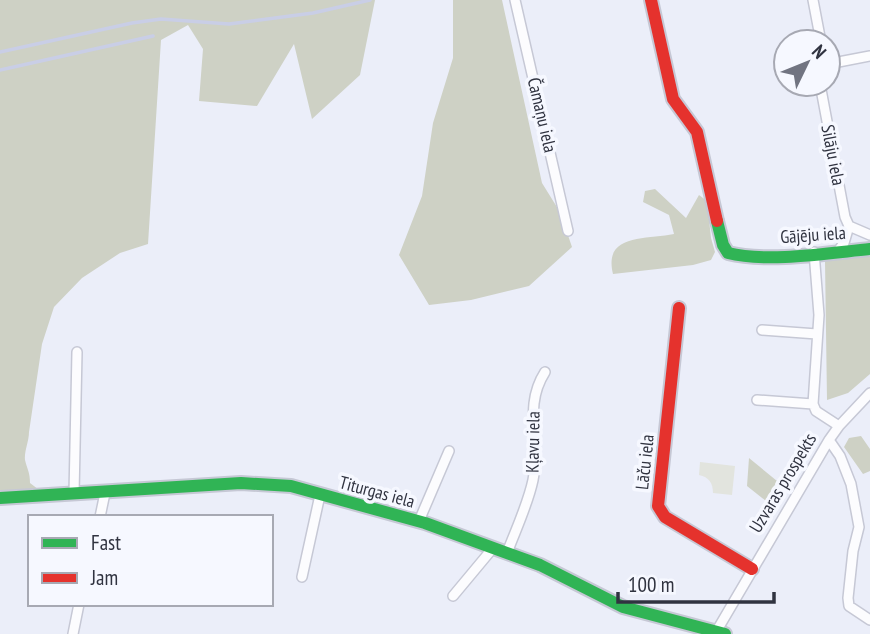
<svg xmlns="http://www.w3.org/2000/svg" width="870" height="634" viewBox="0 0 870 634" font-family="'PT Sans Narrow',sans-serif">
	<rect width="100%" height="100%" fill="#ebeef9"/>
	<path fill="#e2e4de" d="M700,462L735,466L732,495L713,493C713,483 709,477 699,475Z"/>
	<path fill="#ced1c5" d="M0,0H375L360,75L312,119L294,44L257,106L199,101L203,49L188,25L161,40L148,244L120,253L82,278L54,307L42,344L29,432C29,441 24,452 25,460C27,469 30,472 30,483L47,496L0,498Z
		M453,0H502L542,183L560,212L572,247L529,286L471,300L429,305L399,255L422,196L433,123L453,58Z
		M655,189L686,218L699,195L707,201L711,238L715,252L711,260L693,265L613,274C603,233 646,240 674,234L669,215L643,202L645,191Z
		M870,256V374L848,393L827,400L825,261Z
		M861,436L870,449V471L863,474L844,447L849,438Z
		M749,458L777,481L766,501L747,486Z"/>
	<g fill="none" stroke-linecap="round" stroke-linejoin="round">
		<path stroke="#c9cee6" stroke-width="3.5" d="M0,52L132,23L161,19L229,24L313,13L370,0
			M0,70L153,36"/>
		<defs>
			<path id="street" d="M515,0L568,231
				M813,0L821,42
				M828,64L870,56
				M820,84L845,217L849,226
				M849,226L870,235
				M838,251L844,243L849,226
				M814,252L819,315L813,404L816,411L839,426
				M762,330L817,334
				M757,400L813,404
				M829,440L840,456L851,484L859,527L853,551L848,598L849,606L870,620
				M74,494L77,352
				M100,517L105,493
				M419,521L449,451
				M507,553C516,529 528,504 533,480C542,441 522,408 545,372
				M302,577L320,495
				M453,596L493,548
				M716,632L829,440L839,426L870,393
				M73,634L79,604"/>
			<path id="fast" d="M717,221L723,245L728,253C767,263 829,253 870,249
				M0,498L241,483L291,486L425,523L540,565L623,607L725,634"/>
			<path id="jam" d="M651,0L673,99L697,132L717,221
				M679,308L658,506L665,517L752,569"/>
		</defs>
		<use href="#street" stroke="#c6c8d5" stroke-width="12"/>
		<use href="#fast" stroke="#c6c8d5" stroke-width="16"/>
		<use href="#jam" stroke="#c6c8d5" stroke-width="16"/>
		<use href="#street" stroke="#fcfcfe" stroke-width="9"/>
		<use href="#fast" stroke="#30b455" stroke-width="12"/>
		<use href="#jam" stroke="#e5322d" stroke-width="12"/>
	</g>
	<g text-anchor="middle" stroke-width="7" stroke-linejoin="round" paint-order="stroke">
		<g font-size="18" fill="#303340" stroke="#f6f8ff">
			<text transform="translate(542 115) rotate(77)" y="6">Čamaņu iela</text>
			<text transform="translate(833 155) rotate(79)" y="6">Silāju iela</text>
			<text transform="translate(813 235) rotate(-4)" y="6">Gājēju iela</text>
			<text transform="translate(533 442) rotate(-89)" y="6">Kļavu iela</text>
			<text transform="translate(645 462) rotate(-84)" y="6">Lāču iela</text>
			<text transform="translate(783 483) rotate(-59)" y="6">Uzvaras prospekts</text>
			<text transform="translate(377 492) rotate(15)" y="6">Titurgas iela</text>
		</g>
	</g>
	<rect x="28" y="515" width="245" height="91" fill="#f6f8ff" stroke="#a7a9b3" stroke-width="2"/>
	<rect x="42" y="538" width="35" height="10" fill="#30b455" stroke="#a7a9b3" stroke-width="2"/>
	<text x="91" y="550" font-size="21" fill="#303340">Fast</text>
	<rect x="42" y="573" width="35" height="10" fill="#e5322d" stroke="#a7a9b3" stroke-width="2"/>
	<text x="91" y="585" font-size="21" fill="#303340">Jam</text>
	<g transform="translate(807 63) rotate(47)"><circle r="33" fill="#f6f8ff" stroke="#a7a9b3" stroke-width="2"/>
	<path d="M0-5L12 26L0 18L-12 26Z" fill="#717481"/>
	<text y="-10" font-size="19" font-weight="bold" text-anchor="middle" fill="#303340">N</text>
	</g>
	<path d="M618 592v10h156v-10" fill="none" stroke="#303340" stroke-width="3.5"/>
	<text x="628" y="592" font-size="21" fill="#303340" stroke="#f6f8ff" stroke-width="5" paint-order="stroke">100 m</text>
</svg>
